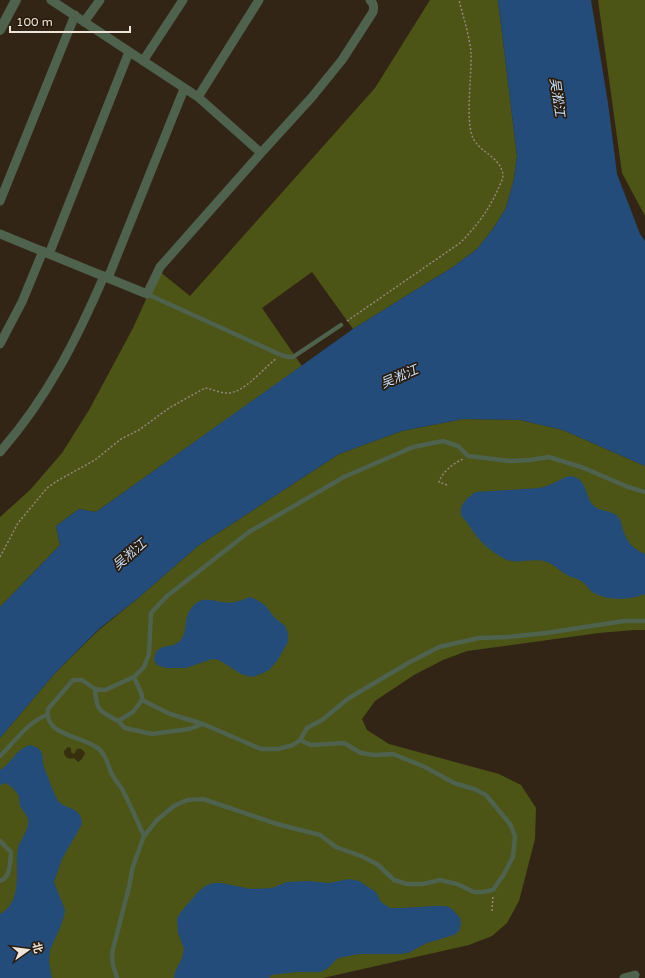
<svg xmlns="http://www.w3.org/2000/svg" width="645" height="978" viewBox="0 0 645 978" font-family="'Varela Round','Noto Sans SC',sans-serif">
	<rect width="100%" height="100%" fill="#332515"/>
	<path fill="#4c5416" d="M430,0H498L517,156L514,179L506,208L493,229L477,249L453,267L414,291L353,329L312,272L262,308L302,366L96,512L79,509L56,526L60,545L0,607V517L30,490L62,453L89,410L133,328L159,271L190,296L375,88Z
		M598,0H645V216L622,173Z
		M463,419L520,420L563,430L645,466V630H634L599,633L467,651L443,660L414,675L375,701L362,719L367,730L389,744L499,774L521,785L536,808L535,839L519,901L507,923L492,936L469,945L323,978H0V738L56,672L100,629L137,599L198,546L339,454L402,431Z"/>
	<path fill="#372f0e" d="M68,747L71,748V752L74,754L77,749C81,748 84,750 85,754L81,760L78,762L74,758C68,760 64,757 64,751Z"/>
	<path fill="#244c7a" d="M498,0H591L608,103L617,174L640,234L645,241V466L563,430L520,420L463,419L402,431L339,454L198,546L137,599L100,628L56,672L0,738V607L60,545L56,526L79,509L96,512L353,329L414,291L453,267L477,249L493,229L506,208L514,179L517,156Z
		M570,476C591,479 582,499 597,508C604,512 613,510 619,518C621,521 622,526 623,530C627,542 633,549 645,554V594C631,600 608,601 594,593C588,590 587,584 581,581C577,578 572,578 567,575C560,571 555,565 547,562C534,557 517,565 505,559C487,550 476,537 466,521C464,519 461,516 461,513C459,505 469,496 476,492L539,488C551,486 559,479 570,476Z
		M250,597L257,600L265,605L274,617L285,626L288,633V642L277,661L269,670L261,674L252,677L241,674L219,660L212,659L186,668H166L157,665L154,660C157,640 171,651 181,640C187,633 184,619 190,610C203,590 218,606 235,602C240,601 245,599 250,597Z
		M31,745C48,751 40,758 45,770C49,779 52,790 57,799C64,811 82,805 82,824L62,859L54,882L65,910L64,916L60,928L50,950L49,962L52,978H0V914C24,901 14,869 18,848C20,839 30,830 28,819C27,815 22,810 20,806C19,803 20,800 19,797C17,791 11,787 6,783L0,785V770C12,763 16,748 31,745Z
		M349,879L359,881L376,892L381,902L390,908H402L434,906H445L451,908L460,918L461,924L459,931L454,935L427,943L408,953L400,954H359L338,958L328,968L321,972H296L271,975L269,978H174L175,972L182,958L184,949L178,933L177,919L180,913L198,892L205,886L213,883H221L251,889L272,888L287,882L309,881L329,883Z"/>
	<g fill="none" stroke-linecap="round" stroke-linejoin="round">
		<path stroke="#94887b" stroke-width="1.5" stroke-dasharray="2 2" stroke-linecap="butt" d="M347,321L460,243C476,227 489,210 498,189C500,185 503,179 503,175C501,157 480,153 473,138C465,120 472,75 471,53C470,38 463,16 459,0
			M447,485L439,482C442,472 454,463 463,459
			M0,557L18,523L47,488L57,481L95,460L121,439L139,430L169,408L205,388C212,389 220,393 227,393C245,393 262,369 276,359
			M492,911L493,896"/>
		<path stroke="#4e624e" stroke-width="4.5" d="M147,294L281,355L289,357H293L341,325
			M95,689C96,711 100,711 118,721L133,712L142,700V695L134,677
			M142,700L170,714L203,724L261,749H278L293,745L300,740L307,728L322,720L349,698L410,662L439,647L479,638L508,637L546,633L624,621H645
			M118,721L125,728L152,734L189,729L203,724
			M0,756C15,742 27,722 47,715
			M144,836C137,821 131,806 123,791C121,786 116,782 113,776C107,766 108,757 99,749C84,736 43,736 48,709L73,680H82L95,689L105,690L134,677L144,667L149,654L151,613L167,596L249,532L344,477L413,447L443,441L458,446L468,456L510,461L530,460L549,457L584,468L628,487L645,492
			M0,841L11,852C10,863 11,877 0,881
			M117,978L113,965L112,953L129,887L133,866L144,836L157,820L174,806L187,800L203,799L277,824L320,835L336,847L361,856L377,864L394,880L407,884H423L440,880L457,884L474,892H483L493,890L504,874L513,857L515,836L510,824L486,795L474,789L454,783L425,767L393,754L374,755L361,753L344,743L311,745L300,740"/>
		<path stroke="#4e624e" stroke-width="9" d="M51,0L198,97L261,153
			M84,22L100,0
			M143,61L183,0
			M198,97L259,0
			M0,201L75,15
			M0,234L147,294L160,267L261,153L312,97L342,60L373,12C374,7 374,4 370,0
			M49,254L129,52
			M108,278L184,89
			M0,344L22,302L43,251
			M0,452C47,398 76,341 104,276
			M624,978L635,975"/>
		<path stroke="#4e624e" stroke-width="10" d="M0,30L16,0"/>
	</g>
	<g text-anchor="middle" stroke-width="3.5" stroke-linejoin="round" paint-order="stroke">
		<g font-size="13" font-style="italic" fill="#c8e0fd" stroke="#291b0c">
			<text transform="translate(558 97) rotate(82)" y="5">吴淞江</text>
			<text transform="translate(399 376) rotate(-23)" y="5">吴淞江</text>
			<text transform="translate(129 554) rotate(-41)" y="5">吴淞江</text>
		</g>
	</g>
	<g transform="translate(28 950) rotate(76)" stroke="#291b0c" stroke-width="3" paint-order="stroke">
	<path d="M0-3L7 15L0 10L-7 15Z" fill="#ede4da"/>
	<text y="-6" font-size="11" font-weight="bold" text-anchor="middle" fill="#ede4da">北</text>
	</g>
	<path d="M10 26v6h120v-6" fill="none" stroke="#ede4da" stroke-width="2"/>
	<text x="16" y="26" font-size="12" fill="#ede4da" stroke="#291b0c" stroke-width="3" paint-order="stroke">100 m</text>
</svg>
